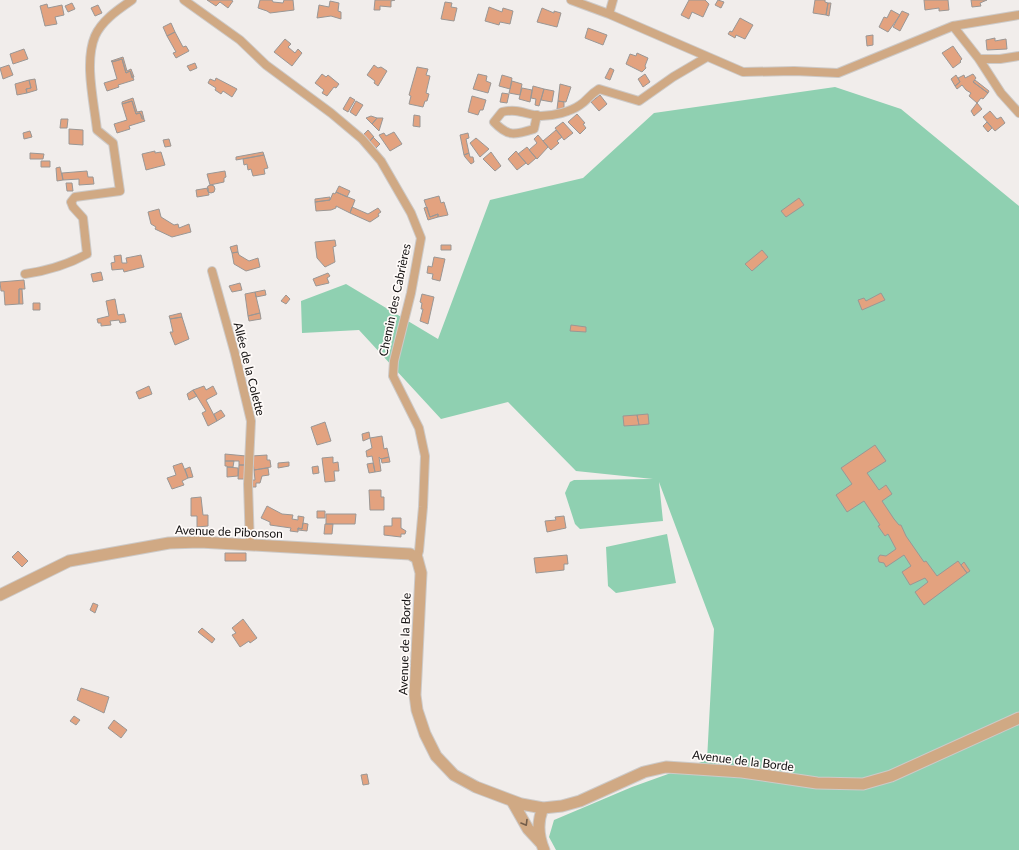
<svg xmlns="http://www.w3.org/2000/svg" width="1019" height="850" viewBox="0 0 1019 850" font-family="Lato,sans-serif">
	<rect width="100%" height="100%" fill="#f1edeb"/>
	<path fill="#8fd0b1" d="M835,87L901,109L1019,206V850H556L549,837L554,820L632,787L707,760L714,629L659,482L663,521L580,529L575,524L565,493L570,482L574,480L653,479L576,471L508,402L441,419L359,330L302,333L301,301L346,284L438,339L490,200L583,178L654,113Z
		M667,534L676,583L616,593L608,586L606,547Z"/>
	<path fill="#e3a27f" stroke="#9a9795" d="M207,0H231L233,1L228,8L220,2L216,6Z
		M260,0H272L273,2L283,3L284,0H293L294,10L270,13L267,11L258,8Z
		M375,0H395L391,1V7L380,6V10H374Z
		M689,0H705L709,4L703,17L692,12L689,19L681,15Z
		M718,0L724,2L721,8L715,5Z
		M815,0H825V2L828,3L826,15L813,13Z
		M924,0H948L949,10L939,11V8L925,10Z
		M971,0H987L980,3L981,6L972,7Z
		M330,1L339,3L338,11L341,12V19L331,16L317,18L319,5L329,7Z
		M445,2L452,3L451,7L457,8L454,21L441,19Z
		M72,3L75,9L68,12L65,6Z
		M828,3H831L829,16L826,15Z
		M47,4L48,8L62,5L64,15L55,17L57,24L45,26L40,6Z
		M98,5L102,13L95,16L91,8Z
		M489,7L502,12L503,8L513,11L510,24L500,22L499,25L485,21Z
		M542,8L554,13V11L561,13L557,27L537,22Z
		M891,10L900,15L888,32L879,27L884,17L887,18Z
		M902,11L909,14L900,31L893,27Z
		M740,18L753,25L745,39L736,35L735,38L728,34L730,31L732,32Z
		M171,23L175,32L167,36L163,27Z
		M588,28L607,35L603,45L585,38Z
		M175,32L183,47L186,46L189,51L176,58L173,53L176,52L167,36Z
		M873,35V45L867,46L866,36Z
		M995,38V41L1006,39L1007,49L987,50L986,40Z
		M285,39L291,44L288,47L295,53L298,49L302,53L292,66L274,52Z
		M953,46L962,59L960,61L961,62L953,68L942,53Z
		M24,49L28,59L13,64L10,54Z
		M637,53L648,58L645,66L646,68L642,72L626,64L630,54L636,56Z
		M123,57L127,71L131,69L134,77L132,78L130,71L126,73L122,59L112,62L111,61Z
		M122,59L126,73L130,71L134,80L118,85L119,87L107,91L104,83L117,79L112,62Z
		M195,63L197,68L190,71L187,66Z
		M9,65L13,75L3,79L0,68Z
		M374,65L378,68L381,67L387,71L378,86L374,83L375,81L367,75Z
		M417,67L428,69L426,75L430,76L426,93L429,94L427,101H425L423,107L409,104L411,96L409,95Z
		M610,68L614,70L610,80L605,78Z
		M322,74L326,77L328,75L339,84L336,88L334,87L327,96L322,93L324,90L315,83Z
		M478,74L487,76L486,81L491,83L488,93L473,89Z
		M645,74L650,82L643,87L638,79Z
		M973,74L976,78L973,82L988,93L983,99L981,98L977,103L969,96L971,93L966,90L962,85L957,89L955,86L960,82L958,78L964,75L965,78Z
		M502,75L512,78L510,89L499,86Z
		M956,75L960,82L955,86L951,79Z
		M216,78L237,89L232,97L223,91L221,94L215,90L216,88L208,83L210,79L215,81Z
		M35,79L37,90L27,93L26,89L31,88L29,80Z
		M29,80L31,88L26,89L27,93L17,95L15,84Z
		M975,80L989,91L988,93L973,82Z
		M512,81L522,84L520,95L509,93Z
		M560,84L571,87L566,102L558,101Z
		M533,86L544,89L539,106L535,105L536,99L531,98Z
		M522,88L532,90L530,102L519,99Z
		M544,89L554,91L552,102L541,100Z
		M502,93L509,94L507,103L500,102Z
		M600,95L607,104L599,111L591,102Z
		M472,96L486,100L483,110H480L478,115L468,112Z
		M350,97L355,100L348,112L343,109Z
		M133,98L137,112L142,111L144,119H142L140,113L136,114L132,101L122,104V102Z
		M132,101L136,114L140,113L145,121L129,126L130,129L117,133L114,124L127,120L122,104Z
		M356,101L363,105L356,116L350,112Z
		M558,101L564,102V108L557,109Z
		M977,103L982,109L974,116L971,111Z
		M990,111L997,119L1001,117L1005,123L995,131L983,117Z
		M577,114L585,123L583,124L586,128L580,134L568,122Z
		M414,115L420,116V127L413,126Z
		M371,116L377,118L372,124L366,118Z
		M377,118H383L379,131L372,124Z
		M61,119H68L67,128H60Z
		M563,122L573,133L564,140L555,128Z
		M987,122L992,128L988,132L983,126Z
		M69,129L83,130V145L69,144Z
		M368,130L374,137L369,142L363,135Z
		M556,130L562,137L557,141L559,143L551,150L543,141Z
		M30,131L32,137L24,139L23,133Z
		M394,132L402,144L390,151L379,135L384,133L386,136Z
		M468,133L469,138L466,139L469,153L464,155L460,135Z
		M538,135L548,147L537,159L529,150L537,143L534,139Z
		M373,137L380,144L375,149L369,142Z
		M476,138L489,149L480,157L470,143Z
		M169,139L171,146L165,147L163,140Z
		M527,147L536,158L528,165L518,154Z
		M155,151V153L161,152L165,165L146,170L142,154Z
		M516,151L526,163L517,170L508,159Z
		M263,152L264,155L236,160V157Z
		M491,152L501,166L495,171L483,159Z
		M30,153L44,154L43,159H30Z
		M469,153L470,157H473L474,162L471,164L465,157L464,155Z
		M264,155L268,168L264,169L265,174L253,176L251,169L248,170L247,164L244,165L243,159Z
		M41,161H50V167H41Z
		M60,167L63,180L57,181L56,168Z
		M87,171L88,177H93L94,184L79,185V179L63,180L62,173Z
		M225,171L226,177L224,178V182L210,185L207,174Z
		M66,183H72L73,191H67Z
		M207 189a4 4 0 1 1 8 0a4 4 0 1 1-8 0Z
		M339,186L350,191L347,197L336,192Z
		M208,188L209,195L197,197L196,190Z
		M336,192L355,200L350,213L336,206V208L331,210L316,211L315,202L330,200L333,193L335,194Z
		M439,196L441,203L444,202L448,215L438,217V214L430,217L424,200Z
		M330,197V200L315,202V199Z
		M799,198L804,205L786,217L781,211Z
		M352,207L368,214L378,208L381,212L378,214L379,216L370,222L350,213Z
		M427,207L430,217L438,214V217L428,220L424,208Z
		M159,209L161,217L174,225L178,224L179,228L189,224L191,232L172,237L155,229L156,227L151,224L148,212Z
		M335,240L336,246L333,247L335,262L325,267L317,258L315,242Z
		M237,245L238,252L232,253L230,247Z
		M441,245H451V250H441Z
		M762,250L768,257L752,271L745,264Z
		M238,252L239,255L249,261L258,258L260,267L246,271L234,264L232,253Z
		M121,255L122,263H127L126,258L141,255L144,267L124,272L123,269L112,270L111,263L115,262L114,256Z
		M434,257L445,259L440,281L432,279L433,274L427,273L428,266L432,267Z
		M101,272L103,280L93,282L91,274Z
		M328,273L330,276L327,278L329,283L316,286L313,279Z
		M24,280L25,289H19V304L5,305L4,291H1L0,282Z
		M240,283L242,290L232,292L229,286Z
		M19,289H22L23,304H19Z
		M265,290L266,295L256,297L255,292Z
		M255,292L260,313L248,316L245,294Z
		M881,293L885,300L862,310L858,300L864,298L866,301Z
		M422,294L434,297L428,324L420,321L423,309H421L422,303L420,302Z
		M286,295L290,299L286,304L281,301Z
		M115,299L118,315L124,314L126,322L120,323L119,320L110,321L111,325L101,326V323H98L97,319L109,316L106,301Z
		M33,303H40V310H33Z
		M181,313L182,317L170,319L169,316Z
		M260,313L261,319L249,321L248,316Z
		M182,317L189,339L175,345L170,332H173L170,319Z
		M571,325L586,327V332L570,331Z
		M149,386L152,394L139,399L136,392Z
		M204,386L206,390L213,386L217,394L206,400L217,421L208,426L202,413L206,411L193,390Z
		M193,390L197,396L189,400L187,394Z
		M221,410L225,416L217,421L214,414Z
		M648,414L649,424L639,425L637,415Z
		M637,415L639,425L624,426L623,416Z
		M325,422L331,441L317,445L311,427Z
		M369,432L370,438L363,441L362,434Z
		M382,436L384,449L387,448L389,457L381,459L379,457L381,471L375,472L372,456L367,457L366,451L372,448L370,438Z
		M875,445L886,461L867,473L879,490L886,485L892,494L882,501L894,519L899,525H901L906,536L924,562L926,561L937,576L958,561L967,573L924,605L915,592L928,582L925,578L910,585L902,572L911,566L904,555L886,567L884,563L879,562L878,558L880,555L886,556L896,549L888,534L885,536L878,526L880,525L864,501L847,512L836,495L852,484L841,468Z
		M225,454L246,456V465H239V461H225Z
		M267,455V460H270L271,467L254,470L252,456Z
		M333,457V463L338,462L339,471H334L335,481L325,482L322,458Z
		M389,457L390,462L382,463L381,459Z
		M225,461H234L233,467H227V466H225Z
		M289,462V466L278,468V463Z
		M182,463L188,478L182,481L184,485L172,489L167,478L176,475L173,466Z
		M373,463L375,472L369,473L367,464Z
		M239,465H246L245,479H238Z
		M318,466L319,473L313,474L312,467Z
		M190,467L193,477L188,478L185,469Z
		M227,467L238,468V476L227,477Z
		M268,468L269,475L262,476L260,483H256V487H252L251,480H255L254,470Z
		M369,490H381V497H384V510H370Z
		M201,497L203,515H208V526L197,527V516H191V498Z
		M267,506L282,514L293,515L292,519L298,520V516L304,517L302,529L298,528V532L290,531L291,528L270,525V522L261,518Z
		M317,511H325V518H317Z
		M326,514H356L355,524H326Z
		M564,516L566,528L547,532L545,521L556,520L555,517Z
		M392,518H401V528L406,531L405,534H401V537L384,535V526H392Z
		M303,523L308,524L307,531L298,530V528L302,529Z
		M325,524H333L332,534H324Z
		M18,551L28,561L22,567L12,557Z
		M225,553H246V561H225Z
		M567,555L568,564H564V570L536,573L534,558Z
		M964,562L970,571L967,573L961,565Z
		M93,603L98,605L95,613L90,610Z
		M243,619L257,638L250,643L249,641L240,647L232,635L236,633L232,628Z
		M202,628L215,639L212,643L198,632Z
		M81,688L109,697L104,713L77,700Z
		M74,716L80,720L76,725L70,721Z
		M114,720L127,730L121,738L108,728Z
		M367,774L369,784L363,785L361,775Z"/>
	<g fill="none" stroke-linecap="round" stroke-linejoin="round">
		<defs>
			<path id="minor" d="M184,0L240,40L266,65L331,113L362,139L381,161L411,213L421,238L411,293L394,361L393,376L419,428L425,456L423,507L419,551L417,558
				M571,0L609,14L743,72L794,71L838,73L953,26L1019,15
				M609,14L613,0
				M953,26L979,59L1001,93L1019,113
				M979,59H1000L1019,56
				M537,115L534,129C515,135 508,137 494,122L502,112C519,108 526,115 541,116C553,116 570,112 580,105C587,101 589,95 599,89L639,101L673,77L707,57
				M212,271L235,354L251,421L248,484L250,546
				M25,274C46,271 69,264 87,254L83,218L73,207L71,202L75,197L120,191L113,143L97,130C94,102 84,62 95,36C102,20 119,9 132,0"/>
			<path id="tertiary" d="M0,595L69,561L169,543L200,542L410,554L417,558L421,573L415,695L417,710L425,734L436,756L454,775L476,787L521,804L543,808L562,806L580,801L644,772L666,767L742,772L817,783L863,784L891,776L1019,718
				M512,801L528,829L541,843
				M543,808C537,822 538,836 544,850"/>
		</defs>
		<use href="#minor" stroke="#cdcac8" stroke-width="10"/>
		<use href="#tertiary" stroke="#cdcac8" stroke-width="13"/>
		<use href="#minor" stroke="#d0a984" stroke-width="8"/>
		<use href="#tertiary" stroke="#d0a984" stroke-width="11"/>
	</g>
	<defs><path id="oneway-chevron" d="M-2-3.5L2.5 0L-2 3.5" fill="none" stroke-width="1.6" stroke-linecap="round" stroke-linejoin="round"/></defs>
	<use stroke="#725d4a" href="#oneway-chevron" transform="translate(525 823) rotate(59)"/>
	<g text-anchor="middle" stroke-width="3.5" stroke-linejoin="round" paint-order="stroke">
		<g font-size="12" fill="#131111" stroke="#fefaf8">
			<text transform="translate(395 300) rotate(-78)" y="4">Chemin des Cabrières</text>
			<text transform="translate(249 369) rotate(76)" y="4">Allée de la Colette</text>
			<text transform="translate(229 532) rotate(2)" y="4">Avenue de Pibonson</text>
			<text transform="translate(405 644) rotate(-88)" y="4">Avenue de la Borde</text>
			<text transform="translate(743 761) rotate(7)" y="4">Avenue de la Borde</text>
		</g>
	</g>
</svg>
